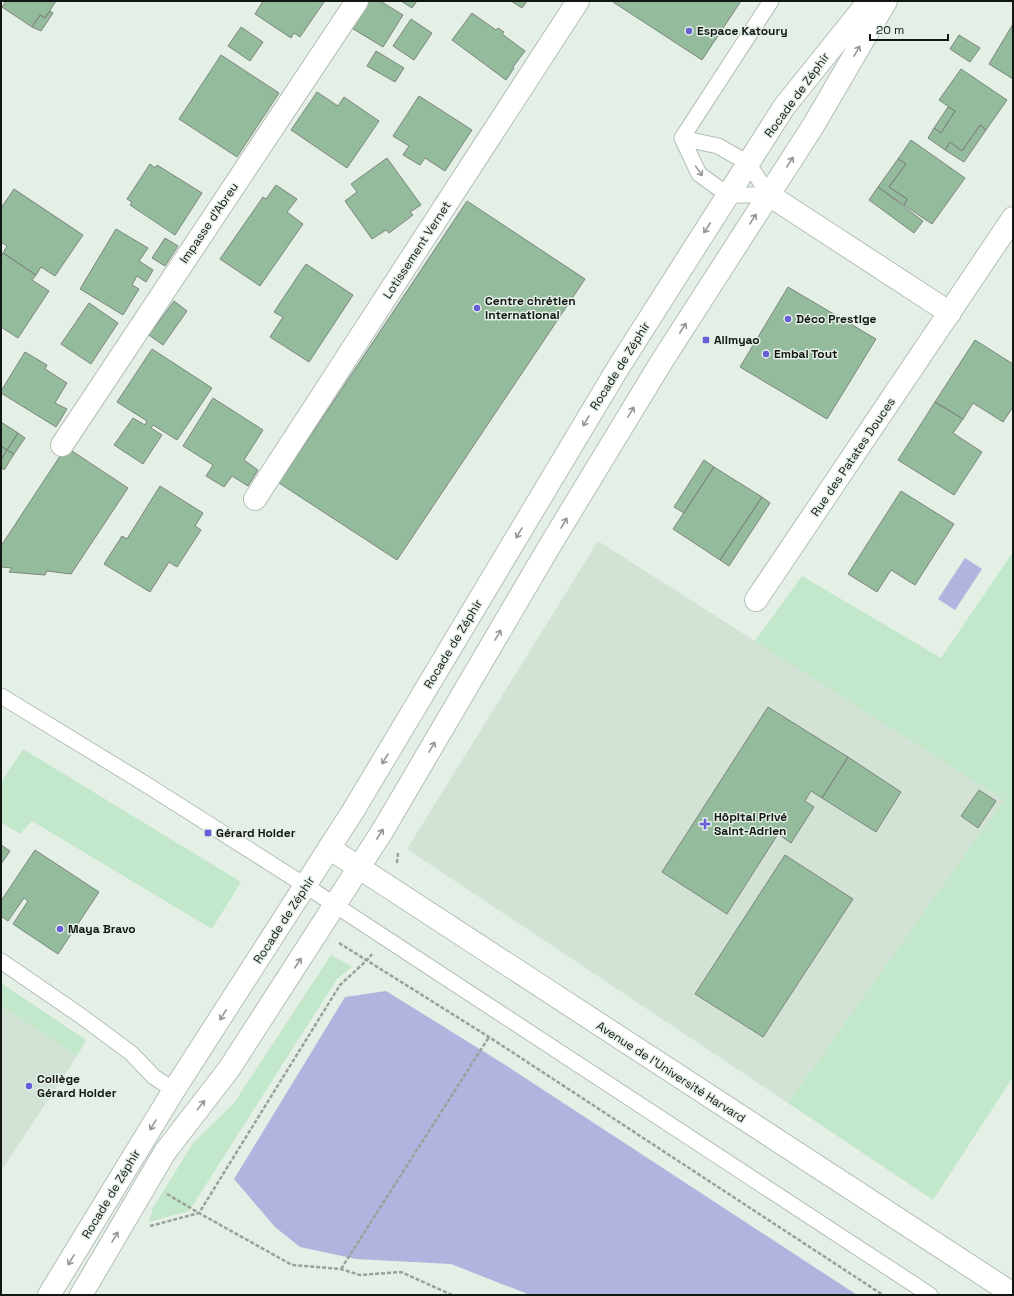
<svg xmlns="http://www.w3.org/2000/svg" width="1014" height="1296" viewBox="0 0 1014 1296" font-family="'Space Grotesk',sans-serif">
	<rect width="100%" height="100%" fill="#e4efe6"/>
	<path fill="#d2e3d5" d="M598,541L1005,800L788,1103L407,849Z
		M1,1006L77,1056L1,1171Z"/>
	<path fill="#c2e7ca" d="M1013,552V1077L933,1200L788,1103L1004,800L755,641L802,576L941,658Z
		M23,749L241,882L212,929L32,821L20,834L1,822V783Z
		M331,955L352,967L337,979L189,1211L149,1222L153,1208L193,1143L234,1103Z
		M1,983L86,1040L77,1056L1,1006Z"/>
	<path fill="#b1b4de" d="M965,558L982,569L955,610L938,599Z
		M386,991L507,1066L857,1295H530L451,1264L356,1259L300,1247L275,1227L234,1179L345,997Z"/>
	<path fill="#94bb9c" stroke="#7c867e" d="M6,1H56L45,18L40,15L32,27L2,7Z
		M263,1H322L324,2L300,37L294,33L291,38L255,14Z
		M366,1H380L403,15L383,47L350,27Z
		M401,1H417L412,8Z
		M511,1H527L522,8Z
		M613,1H741L702,60L613,2Z
		M50,11L53,13L41,31L32,27L40,15L45,18Z
		M472,13L496,30L498,28L504,32L502,34L525,51L513,67L514,68L506,80L452,40Z
		M411,19L432,33L414,60L393,46Z
		M1013,24V79L989,64Z
		M241,27L263,42L250,61L228,46Z
		M959,35L980,48L970,62L950,49Z
		M376,51L404,68L395,82L367,66Z
		M221,55L279,93L237,157L179,119Z
		M961,69L1007,100L986,130L980,125L962,151L950,142L945,150L928,138L934,128L941,133L955,111L939,100Z
		M317,92L338,106L344,97L379,121L347,168L291,130Z
		M419,96L472,130L445,171L425,158L420,165L403,155L409,146L393,136Z
		M948,107L955,111L941,133L934,128Z
		M980,125L986,130L964,162L945,150L950,142L962,151Z
		M911,140L965,178L932,224L904,205L907,199L889,187L906,164L898,159Z
		M387,158L421,205L410,212L413,215L389,233L386,230L372,239L345,201L357,192L351,184Z
		M898,159L906,164L889,187L907,199L904,205L878,187Z
		M150,164L155,168L157,165L202,193L175,235L130,205L132,202L127,199Z
		M276,185L297,199L287,212L303,224L260,286L220,259L263,197L266,199Z
		M878,187L923,221L914,233L869,200Z
		M14,189L83,235L55,276L41,267L36,275L3,253L7,246L1,242V208Z
		M467,201L585,279L397,560L279,483Z
		M116,229L148,248L139,261L153,270L146,282L137,276L132,285L139,289L123,315L80,289Z
		M165,238L178,246L165,266L152,258Z
		M3,253L36,275L32,280L49,291L18,338L1,327V256Z
		M306,264L353,295L309,362L270,337L283,317L274,312Z
		M788,287L876,339L827,419L740,367Z
		M174,301L187,311L163,345L149,335Z
		M89,303L118,323L91,364L61,344Z
		M975,340L1013,364V407L1003,422L973,403L963,419L935,402Z
		M152,349L212,388L177,440L153,425L151,428L162,435L143,464L114,445L133,418L145,425L147,421L117,402Z
		M25,352L47,365L45,369L67,383L55,403L67,409L56,427L1,393V391Z
		M213,398L263,430L244,460L258,470L248,486L232,476L224,487L206,476L213,465L183,446Z
		M935,402L963,419L953,433L982,452L954,495L898,460Z
		M1,422L18,433L7,450L1,446Z
		M18,433L25,438L14,454L7,450Z
		M1,446L7,450L1,460Z
		M66,447L128,488L71,574L47,571L45,575L9,572L12,568L1,567V546Z
		M7,450L14,454L4,470L1,467V460Z
		M704,460L714,467L684,513L674,507Z
		M714,467L762,497L720,560L673,529Z
		M160,486L203,513L195,526L201,530L177,567L169,562L150,592L104,564L122,536L127,539Z
		M901,491L954,524L915,585L891,570L877,592L848,574Z
		M762,497L770,503L729,566L720,560Z
		M768,707L848,757L822,798L811,791L805,801L814,807L791,843L778,834L727,914L662,872Z
		M848,757L901,792L876,832L822,798Z
		M979,790L996,801L978,828L961,816Z
		M1,845L10,851L1,864Z
		M35,850L99,892L58,954L13,924L28,901L24,898L8,921L1,916V901Z
		M785,855L853,899L763,1037L695,994Z"/>
	<g fill="none" stroke-linecap="round" stroke-linejoin="round">
		<defs>
			<path id="lane" d="M682,138L771,1
				M682,138L699,174L728,195H769
				M682,138L718,146L748,163L769,195
				M1,696L147,785L306,886L930,1295
				M1,961L81,1016L131,1053L154,1077L174,1090"/>
			<path id="street" d="M769,195L950,313
				M62,445L357,1
				M255,499L578,1
				M756,600L1013,218
				M329,848L1013,1294"/>
			<path id="secondary" d="M49,1295L174,1090L353,811L618,368L784,107L869,1
				M81,1295L165,1152L229,1069L383,830L549,547L662,361L813,126L886,1"/>
		</defs>
		<use href="#lane" stroke="#b4bfb6" stroke-width="17"/>
		<use href="#street" stroke="#b4bfb6" stroke-width="24"/>
		<use href="#secondary" stroke="#b4bfb6" stroke-width="24"/>
		<path stroke="#98a19a" stroke-width="2.5" stroke-dasharray="4 2" stroke-linecap="butt" d="M398,853L397,862L399,863
			M339,943L489,1037L883,1295
			M167,1194L199,1213L292,1265L341,1269L360,1275L401,1272L452,1295
			M150,1226L199,1213L340,985L367,960L372,954
			M341,1269L489,1037"/>
		<use href="#lane" stroke="#fff" stroke-width="15"/>
		<use href="#street" stroke="#fff" stroke-width="22"/>
		<use href="#secondary" stroke="#fff" stroke-width="22"/>
	</g>
	<defs><path id="oneway-shaft" d="M-6 0H5M1.5-3L5.5 0L1.5 3" fill="none" stroke-width="1.6" stroke-linecap="round" stroke-linejoin="round"/></defs>
	<g stroke="#959795">
		<use href="#oneway-shaft" transform="translate(857 51) rotate(-60)"/>
		<use href="#oneway-shaft" transform="translate(790 162) rotate(-57)"/>
		<use href="#oneway-shaft" transform="translate(699 171) rotate(55)"/>
		<use href="#oneway-shaft" transform="translate(753 219) rotate(-57)"/>
		<use href="#oneway-shaft" transform="translate(707 228) rotate(123)"/>
		<use href="#oneway-shaft" transform="translate(683 328) rotate(-57)"/>
		<use href="#oneway-shaft" transform="translate(631 412) rotate(-59)"/>
		<use href="#oneway-shaft" transform="translate(586 421) rotate(121)"/>
		<use href="#oneway-shaft" transform="translate(564 523) rotate(-59)"/>
		<use href="#oneway-shaft" transform="translate(519 533) rotate(121)"/>
		<use href="#oneway-shaft" transform="translate(498 635) rotate(-60)"/>
		<use href="#oneway-shaft" transform="translate(432 747) rotate(-60)"/>
		<use href="#oneway-shaft" transform="translate(385 759) rotate(121)"/>
		<use href="#oneway-shaft" transform="translate(380 834) rotate(-57)"/>
		<use href="#oneway-shaft" transform="translate(298 963) rotate(-57)"/>
		<use href="#oneway-shaft" transform="translate(223 1015) rotate(122)"/>
		<use href="#oneway-shaft" transform="translate(201 1105) rotate(-52)"/>
		<use href="#oneway-shaft" transform="translate(153 1125) rotate(121)"/>
		<use href="#oneway-shaft" transform="translate(115 1237) rotate(-60)"/>
		<use href="#oneway-shaft" transform="translate(71 1260) rotate(121)"/>
	</g>
	<g fill="#655ed7" stroke="#e4efe6" stroke-width="1.5">
		<circle cx="689" cy="31" r="4"/>
		<circle cx="477" cy="308" r="4"/>
		<circle cx="788" cy="319" r="4"/>
		<rect x="702" y="336" width="8" height="8" rx="2"/>
		<circle cx="766" cy="354" r="4"/>
		<path d="M703 818h4v4h4v4h-4v4h-4v-4h-4v-4h4z"/>
		<rect x="204" y="829" width="8" height="8" rx="2"/>
		<circle cx="60" cy="929" r="4"/>
		<circle cx="29" cy="1086" r="4"/>
	</g>
	<g text-anchor="middle" stroke-width="3" stroke-linejoin="round" paint-order="stroke">
		<g font-size="12" font-weight="bold" fill="#131714" stroke="#e4efe6" text-anchor="start">
			<text x="697" y="35">Espace Katoury</text>
			<text x="485" y="305">Centre chrétien<tspan x="485" dy="14">international</tspan></text>
			<text x="796" y="323">Déco Prestige</text>
			<text x="714" y="344">Alimyao</text>
			<text x="774" y="358">Embal Tout</text>
			<text x="714" y="821">Hôpital Privé<tspan x="714" dy="14">Saint-Adrien</tspan></text>
			<text x="216" y="837">Gérard Holder</text>
			<text x="68" y="933">Maya Bravo</text>
			<text x="37" y="1083">Collège<tspan x="37" dy="14">Gérard Holder</tspan></text>
		</g>
		<g font-size="12" fill="#131714" stroke="#e4efe6">
			<text transform="translate(797 95) rotate(-54)" y="4">Rocade de Zéphir</text>
			<text transform="translate(209 223) rotate(-56)" y="4">Impasse d'Abreu</text>
			<text transform="translate(417 250) rotate(-57)" y="4">Lotissement Vernet</text>
			<text transform="translate(620 366) rotate(-58)" y="4">Rocade de Zéphir</text>
			<text transform="translate(853 457) rotate(-56)" y="4">Rue des Patates Douces</text>
			<text transform="translate(453 644) rotate(-59)" y="4">Rocade de Zéphir</text>
			<text transform="translate(284 920) rotate(-57)" y="4">Rocade de Zéphir</text>
			<text transform="translate(671 1072) rotate(33)" y="4">Avenue de l'Université Harvard</text>
			<text transform="translate(111 1194) rotate(-59)" y="4">Rocade de Zéphir</text>
		</g>
	</g>
	<rect width="1014" height="1296" fill="none" stroke="#131714" stroke-width="4"/>
	<path d="M870 34v6h78v-6" fill="none" stroke="#131714" stroke-width="2"/>
	<text x="876" y="34" font-size="12" fill="#131714" stroke="#e4efe6" stroke-width="3" paint-order="stroke">20 m</text>
</svg>
